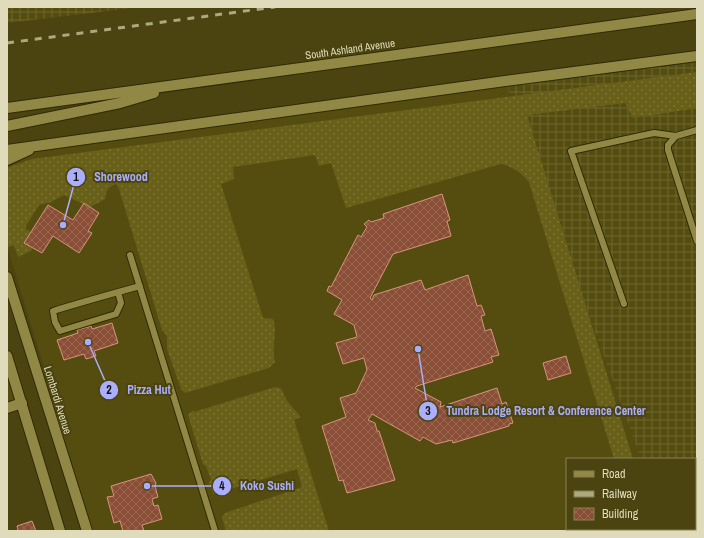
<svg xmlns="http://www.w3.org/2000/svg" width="704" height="538" viewBox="0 0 704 538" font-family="'Archivo Narrow',sans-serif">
	<defs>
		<pattern id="industrial-grid" width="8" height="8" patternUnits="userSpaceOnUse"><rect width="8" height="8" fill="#554d10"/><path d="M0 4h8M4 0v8" fill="none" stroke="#6d6631"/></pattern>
		<pattern id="grass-dots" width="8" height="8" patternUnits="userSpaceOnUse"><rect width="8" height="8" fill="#685f18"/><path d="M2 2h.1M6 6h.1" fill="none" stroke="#7d7538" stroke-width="1.8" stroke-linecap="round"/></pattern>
		<pattern id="building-cross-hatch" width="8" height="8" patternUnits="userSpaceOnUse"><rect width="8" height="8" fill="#8a4e37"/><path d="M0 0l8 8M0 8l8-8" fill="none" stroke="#9a6752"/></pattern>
	</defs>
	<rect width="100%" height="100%" fill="#4b4410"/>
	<path fill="#554d10" d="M505,81L641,459H567V529H587L581,531H87L68,472L48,380L7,246V150Z
		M7,356L22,403L7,408Z"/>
	<path fill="url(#industrial-grid)" d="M7,7H140L7,23Z
		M697,56V531H581L588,529H695V459H641L505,81Z"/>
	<path fill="url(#grass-dots)" d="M697,72V108L633,118L625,103L527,115L633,459H614L529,182C521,172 513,167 501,164L346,208L331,163L319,166L315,155L233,167L234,179L221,184L263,318L273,319C278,331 271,346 275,362L269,368L185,393L181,389L167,349V336L162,330L119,189L116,184C108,187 106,191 105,199L90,207L64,195L51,202L39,205L26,226V230H29L31,233L25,243L33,248L31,251L18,257L14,245L8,247L7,244V168L32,159Z
		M275,387L281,388L287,401L301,417L294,420L329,531H226L222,517L225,513L302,487L297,469L213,494L209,483L211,480L206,466L203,464L188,415L193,410L194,412Z"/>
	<path fill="url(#building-cross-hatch)" stroke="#d7957c" d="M442,194L450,220L447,221L451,236L393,254L370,298L372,300L374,295L421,280L425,290L468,275L477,306L481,305L485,315L481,316L485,331L491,329L499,355L491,357L493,362L417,386L415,388L441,402L440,407L497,388L502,404L506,402L513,423L509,424V426L453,443L452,440L436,444L423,437L420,441L372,414L368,420L375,423L377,431H379L395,480L347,493L343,480L339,481L322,426L346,417L340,398L356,393L367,370L364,358L343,364L336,343L357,337L354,325L334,314L342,300L327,291L329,286L331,287L358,235L361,237L367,227L364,224L369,220L371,222L384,218L383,214Z
		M84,203L99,213L88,231L92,233L79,253L53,236L42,253L24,243L48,205L73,220Z
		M112,323L118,343L94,351L96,356L86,359L84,354L64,360L57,340L78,333L77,330L91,326L92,329Z
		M566,356L571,373L548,380L543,363Z
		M151,474L156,483L155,486L158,497L152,499L154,506L158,505L162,519L142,525L144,531H123L120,521L114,523L107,497L114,496L111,486Z
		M32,521L36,531H16L18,530L17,526Z"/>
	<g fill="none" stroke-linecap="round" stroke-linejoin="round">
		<defs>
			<path id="lane" d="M697,130L676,136L668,145V150L697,241
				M130,255L215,531
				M118,292L121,303L116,314L60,331L55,322L53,311C82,302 111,294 140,286
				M624,304L571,151L654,133L676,136"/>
			<path id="street" d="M7,408L22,403
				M695,492L697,491
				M626,529V531
				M581,531L587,529"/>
			<path id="secondary" d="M7,108L697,14
				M7,126L120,103L154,93
				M7,150L505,81L697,56
				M7,160L29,150
				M7,277L87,531
				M7,356L60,531"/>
		</defs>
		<use href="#lane" stroke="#2f2a06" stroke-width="8"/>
		<use href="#street" stroke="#2f2a06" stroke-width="12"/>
		<use href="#secondary" stroke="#2f2a06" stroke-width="12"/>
		<use href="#lane" stroke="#928846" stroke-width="6"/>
		<use href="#street" stroke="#928846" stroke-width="10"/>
		<use href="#secondary" stroke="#928846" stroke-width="10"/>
		<path stroke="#ada880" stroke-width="3" stroke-dasharray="7 7" stroke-linecap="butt" d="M7,43L275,7"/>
	</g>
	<g text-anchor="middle" stroke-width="4" stroke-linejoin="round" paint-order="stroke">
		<g font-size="11" fill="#e0dcbb" stroke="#4b4410">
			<text transform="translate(350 49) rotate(-8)" y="4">South Ashland Avenue</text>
			<text transform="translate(58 400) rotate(73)" y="4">Lombardi Avenue</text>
		</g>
	</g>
	<path fill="none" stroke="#abaffb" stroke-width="1.5" d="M63 225L76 177M88 342L109 390M418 349L428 411M147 486L222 486"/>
	<g fill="#abaffb" stroke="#4b4410" stroke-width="1.5">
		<circle cx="63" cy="225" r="4"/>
		<circle cx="88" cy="342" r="4"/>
		<circle cx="418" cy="349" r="4"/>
		<circle cx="147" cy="486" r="4"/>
		<circle cx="76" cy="177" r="10"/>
		<circle cx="109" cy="390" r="10"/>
		<circle cx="428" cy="411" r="10"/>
		<circle cx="222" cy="486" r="10"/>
	</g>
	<g font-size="12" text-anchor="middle" font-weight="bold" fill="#111">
		<text x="76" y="181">1</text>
		<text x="109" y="394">2</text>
		<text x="428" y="415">3</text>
		<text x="222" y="490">4</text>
	</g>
	<g font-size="12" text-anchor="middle" font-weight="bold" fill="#abaffb" stroke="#4b4410" stroke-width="4" stroke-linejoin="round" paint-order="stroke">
		<text x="121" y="181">Shorewood</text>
		<text x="149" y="394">Pizza Hut</text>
		<text x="546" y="415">Tundra Lodge Resort &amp; Conference Center</text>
		<text x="267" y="490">Koko Sushi</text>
	</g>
	<rect width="704" height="538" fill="none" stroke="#e0dcbb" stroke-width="16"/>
	<rect x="566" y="458" width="130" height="72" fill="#4b4410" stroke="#878154"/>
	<rect x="574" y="471" width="20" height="6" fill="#928846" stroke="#878154"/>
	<text x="602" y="478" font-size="12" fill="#e0dcbb">Road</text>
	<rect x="574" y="491" width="20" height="6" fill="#ada880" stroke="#878154"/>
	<text x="602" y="498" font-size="12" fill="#e0dcbb">Railway</text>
	<rect x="574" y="508" width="20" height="12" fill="url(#building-cross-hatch)" stroke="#878154"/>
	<text x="602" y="518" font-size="12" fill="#e0dcbb">Building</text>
</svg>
